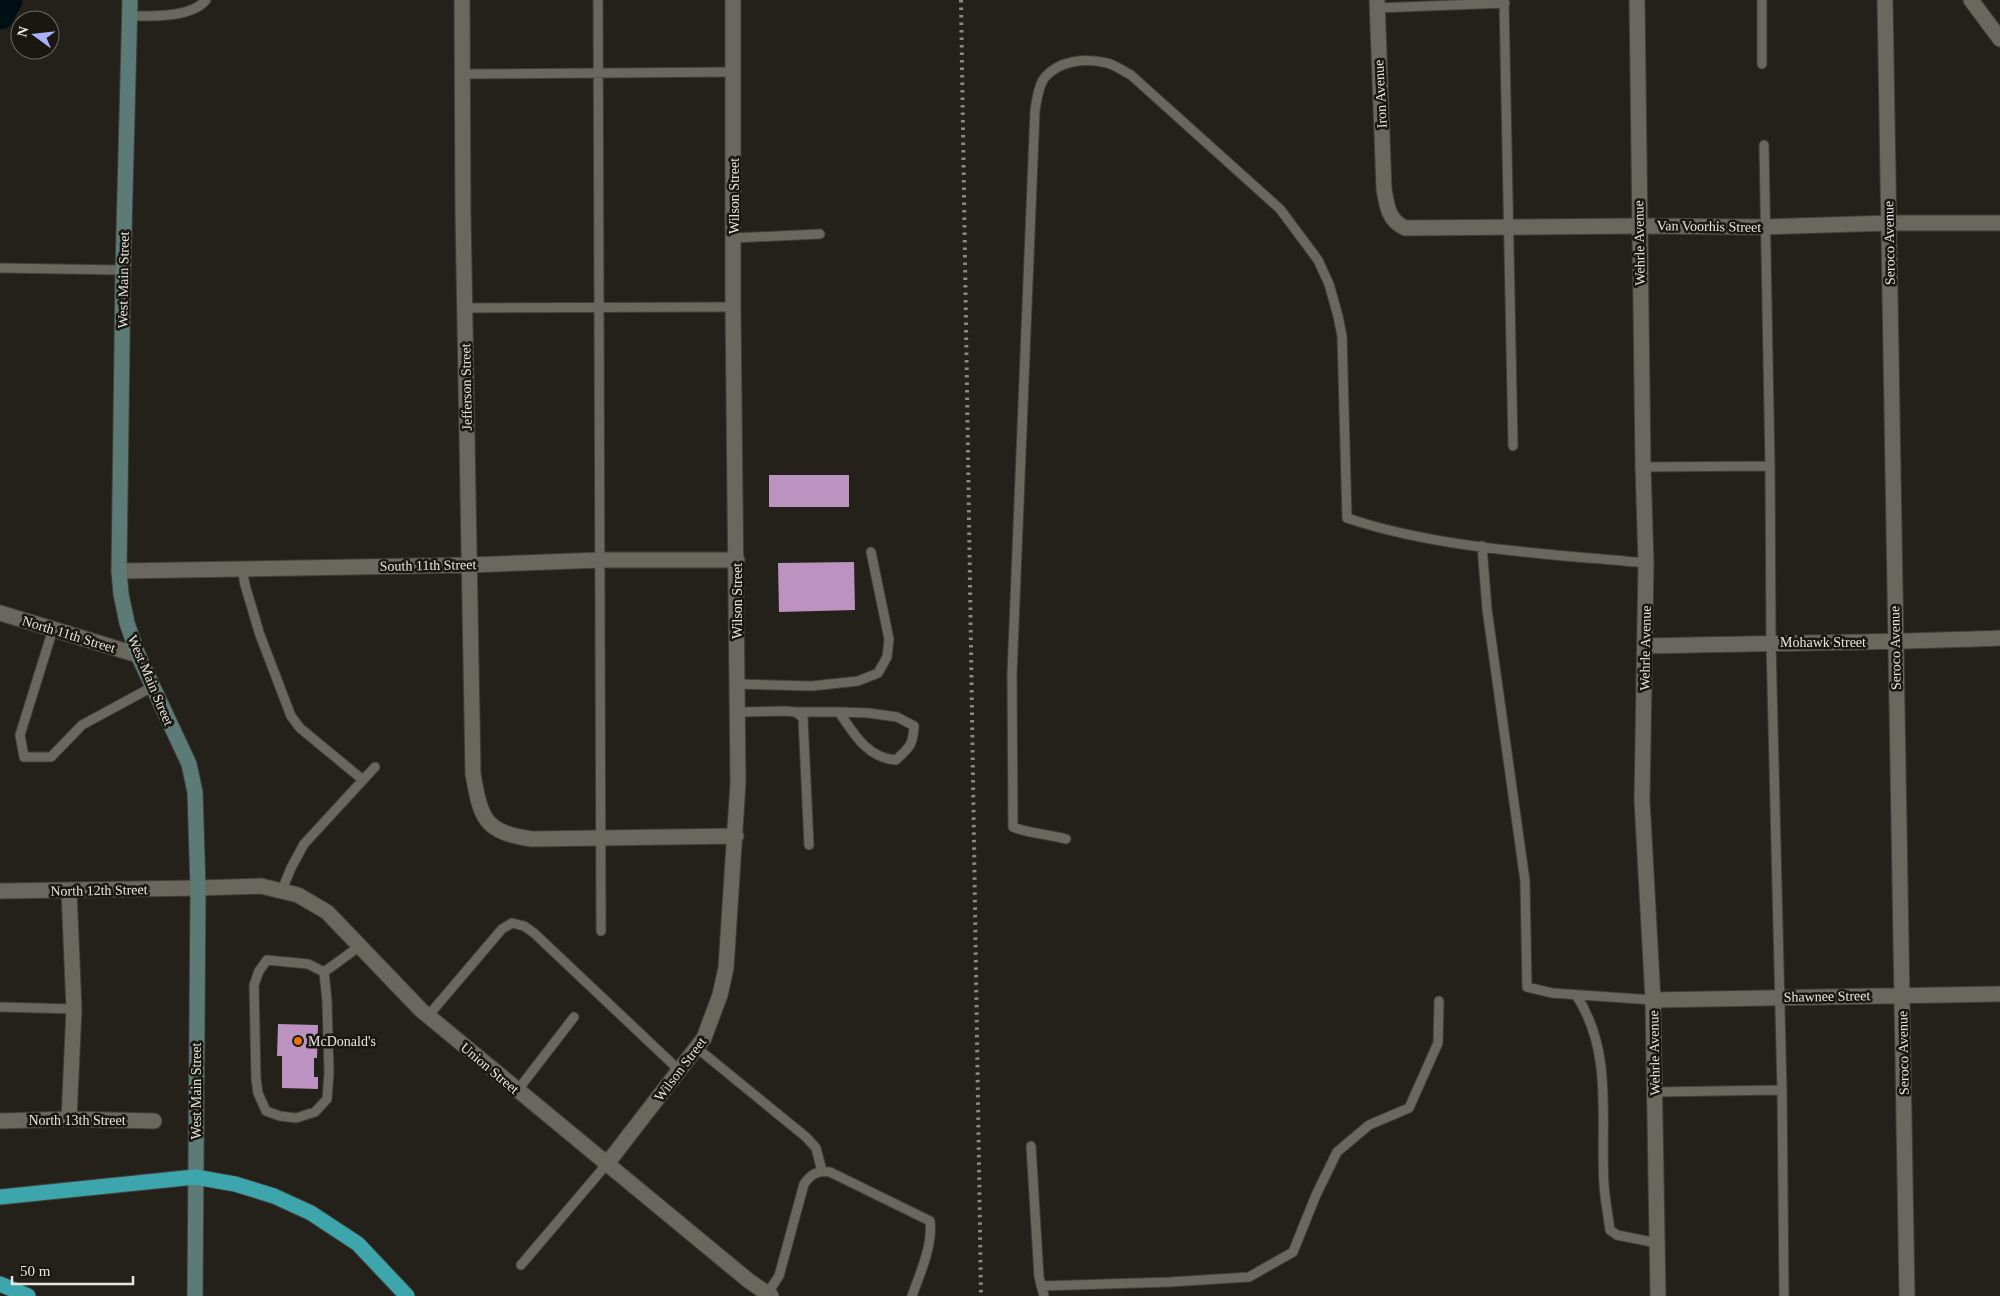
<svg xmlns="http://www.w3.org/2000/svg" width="2000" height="1296" viewBox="0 0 2000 1296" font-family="Georgia,serif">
	<rect width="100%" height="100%" fill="#23211a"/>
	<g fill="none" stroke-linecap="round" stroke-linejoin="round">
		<path stroke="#000f16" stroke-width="29" d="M0,15L8,0"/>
	</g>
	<path fill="#bc92c1" d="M769,475H849V507H769Z
		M854,562L855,610L779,612L778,563Z
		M278,1024L318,1025L317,1058H314V1077H318V1089L282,1088V1056H277Z"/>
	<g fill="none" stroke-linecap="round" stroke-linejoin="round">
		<defs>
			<path id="service" d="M598,0L601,931
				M1504,0L1513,446
				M1762,0V64
				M1377,8L1505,3
				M130,16C152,16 191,18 206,0
				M462,74L734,72
				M1764,145L1770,466L1771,643L1782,1090L1784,1296
				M734,238L820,234
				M0,268L123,270
				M465,308L733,307
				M1643,467L1770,466
				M1482,546L1487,609L1525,881L1527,987L1552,993L1653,1000
				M242,568L245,585L260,635L291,716L300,728L363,780
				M53,629L20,735L24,757H51L82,725L154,686
				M738,684L812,686L858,681L878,673L887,657L889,639L871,552
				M738,712L785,711L796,712L803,718L809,845
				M796,712H839
				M839,712L868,713L897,717L914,726C913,745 910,747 896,760C867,758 854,734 839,712Z
				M1066,839C1049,834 1030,834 1013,827L1012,674L1035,110C1037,100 1038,86 1045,77C1060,60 1086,58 1107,63C1115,65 1123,71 1131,75L1280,209L1318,260L1329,284L1338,316L1342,336L1347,518C1439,549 1550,554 1646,563
				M282,890L291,868L304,844L375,767
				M267,960L308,964L324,972L327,1001L329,1073L327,1099L315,1112L296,1118L280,1116L266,1111L258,1093L256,1079L254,985L259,971Z
				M324,972L360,946
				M1576,995C1614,1052 1600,1121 1604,1185C1605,1200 1608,1215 1610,1230L1617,1235L1657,1243
				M0,1007L74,1009
				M428,1016L502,929L512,923L524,926L534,933L680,1071
				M697,1048L806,1137L816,1148L822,1171
				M517,1091L574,1017
				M1654,1092L1782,1090
				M1031,1146L1039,1277L1044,1296
				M521,1265L606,1165
				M1041,1286L1170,1282L1249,1277L1293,1252L1316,1195L1337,1152L1369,1125L1409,1108L1438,1043L1439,1001
				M767,1294L779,1276L804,1184C811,1174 818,1170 830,1172L930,1221C933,1246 920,1273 912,1296"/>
			<path id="minor" d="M462,0L463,213L473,774C481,819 484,832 532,839L736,836
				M1377,0L1384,189C1387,206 1388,220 1405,228L1639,226L1766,227L1889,223H2000
				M1885,0L1907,1296
				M1971,0L2000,39
				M119,571L470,565L600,560H737
				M1645,646C1763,643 1882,643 2000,638
				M0,891L198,888
				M1653,1000L2000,994
				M69,1119L74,1009L69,891
				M0,1121L69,1119L154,1121
				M606,1165L704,1038L720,995L726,968L738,783L733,307V0"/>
			<path id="tertiary" d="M1637,0L1643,465L1646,563L1642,800L1653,1000L1658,1296
				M0,613L138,655
				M198,888L261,886L298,895L327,912L421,1010L749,1281L771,1296"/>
			<path id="secondary" d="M130,0L123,270L119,571L121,594L127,623L138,655L189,764L195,792L198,888L195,1296"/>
			<path id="motorway" d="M0,1197L195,1177L235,1184L274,1196L311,1213L358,1244L407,1296
				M0,1284L28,1296"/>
		</defs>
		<use href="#service" stroke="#413f3a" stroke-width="11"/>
		<use href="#minor" stroke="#413f3a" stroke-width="17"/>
		<use href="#tertiary" stroke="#413f3a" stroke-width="17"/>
		<use href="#secondary" stroke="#413f3a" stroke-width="17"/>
		<use href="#motorway" stroke="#413f3a" stroke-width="17"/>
		<use href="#service" stroke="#6a675f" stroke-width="9"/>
		<use href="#minor" stroke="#6a675f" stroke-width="15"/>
		<use href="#tertiary" stroke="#6a675f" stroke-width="15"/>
		<use href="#secondary" stroke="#5c7a76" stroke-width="15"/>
		<use href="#motorway" stroke="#3ca6ac" stroke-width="15"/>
		<path stroke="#8b8983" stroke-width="4" stroke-dasharray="2.5 5" stroke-linecap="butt" d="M961,0L981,1296"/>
	</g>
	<circle fill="#e8710a" stroke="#1a1711" stroke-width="2" cx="298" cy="1041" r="5"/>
	<g text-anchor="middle" stroke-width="5" stroke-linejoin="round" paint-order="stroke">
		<g font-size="14" fill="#e7e5e1" stroke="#1a1711">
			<text transform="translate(1380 94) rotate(-93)" y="5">Iron Avenue</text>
			<text transform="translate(734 196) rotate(-90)" y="5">Wilson Street</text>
			<text transform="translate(1709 226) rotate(1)" y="5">Van Voorhis Street</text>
			<text transform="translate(1639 243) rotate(-91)" y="5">Wehrle Avenue</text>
			<text transform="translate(1889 243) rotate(-91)" y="5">Seroco Avenue</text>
			<text transform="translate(123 280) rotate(-89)" y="5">West Main Street</text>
			<text transform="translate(466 387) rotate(-91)" y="5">Jefferson Street</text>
			<text transform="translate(428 565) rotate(-1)" y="5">South 11th Street</text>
			<text transform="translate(737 601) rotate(-90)" y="5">Wilson Street</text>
			<text transform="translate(69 634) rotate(17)" y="5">North 11th Street</text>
			<text x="1823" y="647">Mohawk Street</text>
			<text transform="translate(1645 648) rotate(-89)" y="5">Wehrle Avenue</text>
			<text transform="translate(1895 648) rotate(-91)" y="5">Seroco Avenue</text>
			<text transform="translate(151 680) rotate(67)" y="5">West Main Street</text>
			<text transform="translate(99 890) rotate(-1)" y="5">North 12th Street</text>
			<text transform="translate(1827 996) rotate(-1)" y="5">Shawnee Street</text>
			<text transform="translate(1654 1053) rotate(-91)" y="5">Wehrle Avenue</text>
			<text transform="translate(1903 1053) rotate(-91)" y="5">Seroco Avenue</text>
			<text transform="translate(490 1068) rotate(40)" y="5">Union Street</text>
			<text transform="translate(680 1069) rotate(-53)" y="5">Wilson Street</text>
			<text transform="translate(196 1091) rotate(-90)" y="5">West Main Street</text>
			<text x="77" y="1125">North 13th Street</text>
		</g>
		<g font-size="14" fill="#e7e5e1" stroke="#1a1711" text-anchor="start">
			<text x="308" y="1046">McDonald's</text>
		</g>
	</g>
	<g transform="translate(35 35) rotate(285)"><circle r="24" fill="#1a1711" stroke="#6c6964"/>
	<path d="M0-4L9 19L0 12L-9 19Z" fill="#a9b0fc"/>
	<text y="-8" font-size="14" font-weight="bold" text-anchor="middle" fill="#e7e5e1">N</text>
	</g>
	<path d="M12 1276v8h121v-8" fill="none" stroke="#e7e5e1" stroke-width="2.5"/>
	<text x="20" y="1276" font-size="15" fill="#e7e5e1" stroke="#1a1711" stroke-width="4" paint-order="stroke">50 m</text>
</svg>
